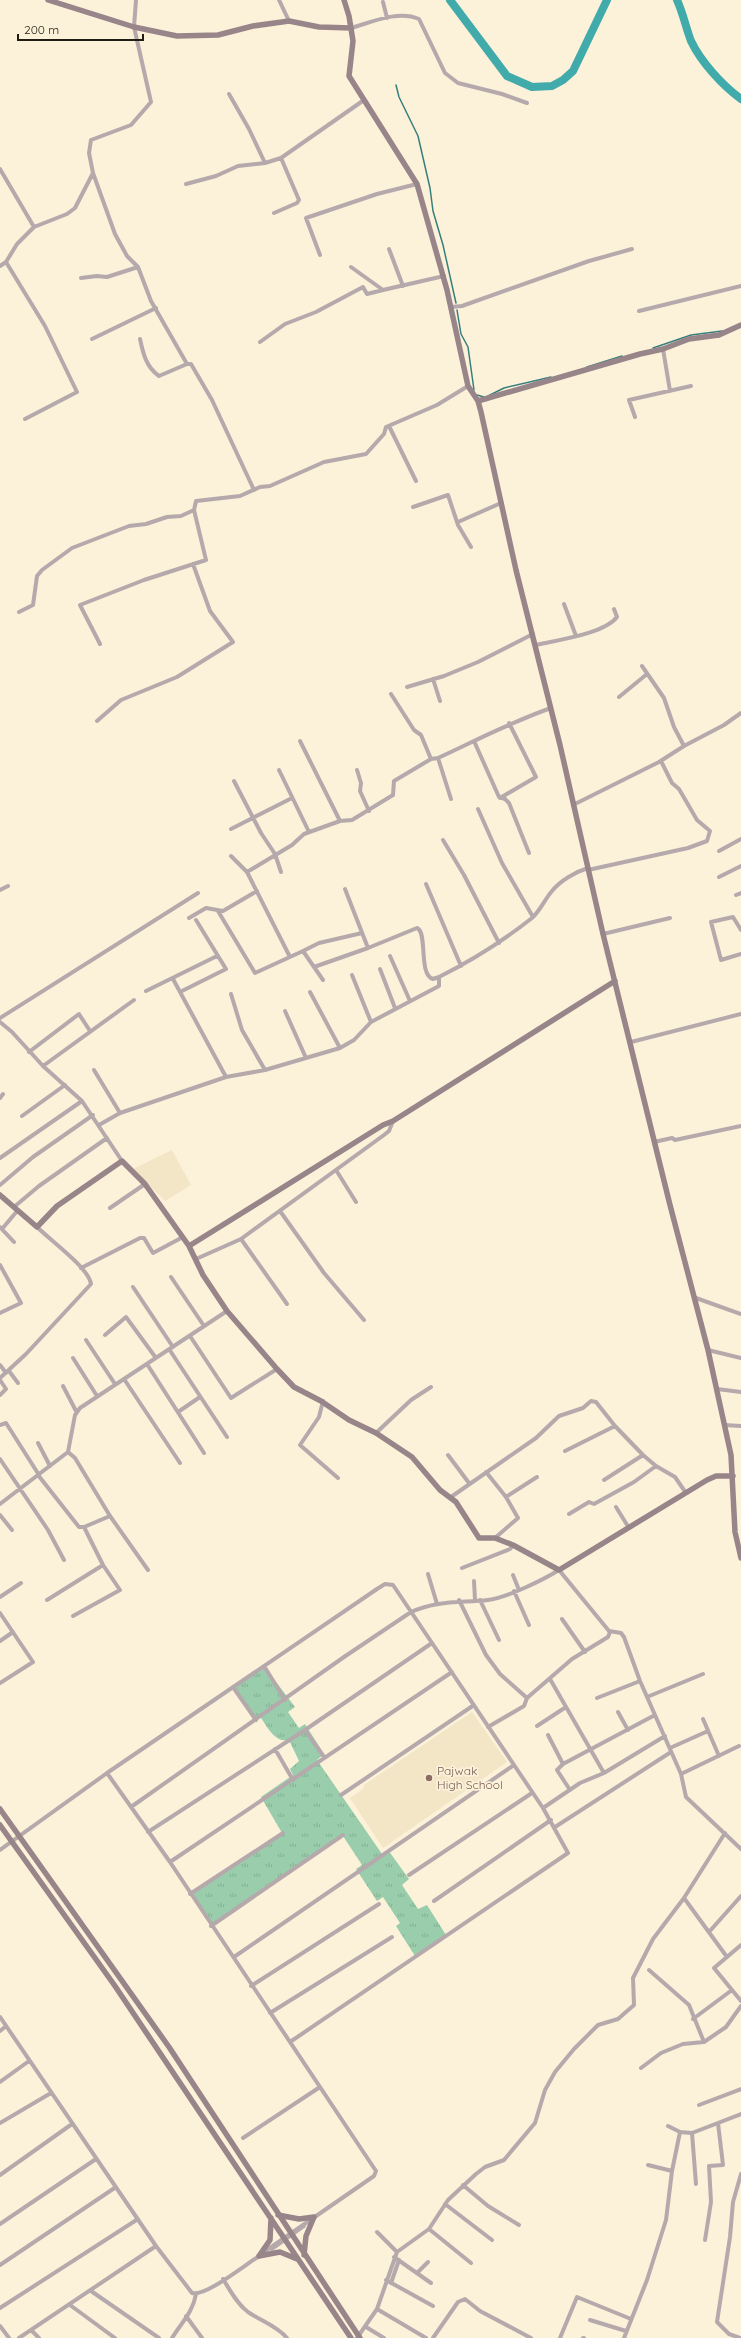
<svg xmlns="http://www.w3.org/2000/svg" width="741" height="2338" viewBox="0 0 741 2338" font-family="Quicksand,sans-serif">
	<defs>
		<pattern id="park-tufts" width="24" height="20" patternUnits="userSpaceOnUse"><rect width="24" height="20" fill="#99cdab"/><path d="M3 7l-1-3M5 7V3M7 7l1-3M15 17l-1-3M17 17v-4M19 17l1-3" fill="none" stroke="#84af92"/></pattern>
	</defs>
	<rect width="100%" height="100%" fill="#fcf1d9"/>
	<path fill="#f3e6c6" d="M172,1150L191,1185L165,1201L133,1169Z
		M472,1712L507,1762L383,1848L350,1798L363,1789L364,1785Z"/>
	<path fill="url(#park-tufts)" d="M264,1666L295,1707L288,1712L299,1728L305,1724L324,1754L317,1760L382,1854L388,1850L409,1879L402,1885L418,1909L427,1905L446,1935L415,1956L396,1926L400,1923L383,1897L377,1901L356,1869L362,1865L343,1836L211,1926L190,1894L282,1833L261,1797L293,1775L290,1769L299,1761L289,1740C274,1743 267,1726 259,1715L253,1719L233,1687Z"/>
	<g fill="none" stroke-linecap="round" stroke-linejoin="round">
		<path stroke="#377f7d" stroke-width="1.5" d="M396,85L399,97L418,136L430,188L433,211L443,245L456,303
			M457,310L461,334L468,347L474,390
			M653,348L691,335L722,331
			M587,367L622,356
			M477,395L484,397
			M488,396L504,388L551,377"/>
		<path stroke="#41aaab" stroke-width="8" d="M450,0L507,76L532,87L552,86L563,80L573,71L607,0
			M677,0C683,13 686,28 691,41C701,62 722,85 741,99"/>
		<path stroke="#b5a9ac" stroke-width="4" d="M279,0L289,21
			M383,2L387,18
			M351,28C372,22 398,10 419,19L445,73L458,83L502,94L527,103
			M229,94L249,129L265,163
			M0,169L34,227
			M93,173L115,234L127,256L138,267L151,301L187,364H191L212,400L254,490
			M186,184L216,176L238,166L265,163L281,158L364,100
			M274,213L297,203L299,200L281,158
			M389,249L403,286
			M320,255L306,218L377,194L417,184
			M6,262L45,326L77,392L25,419
			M0,266L6,262L17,244L34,227L67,214L75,208L93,173L89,153L91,140L131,125L151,102L134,27L136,0
			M351,267L383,290L444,276
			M81,278L97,276L107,277L138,267
			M451,307L462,306L589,261L632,249
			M639,311L741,286
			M92,339L156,308
			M140,339C143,353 146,367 159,376L187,364
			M260,342L285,324L316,312L363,287L367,294L383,290
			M663,349L670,391
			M635,417L629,400L691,386
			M389,426L416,481
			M413,507L448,495L458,525L471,547
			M458,522L501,503
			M564,604L576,636
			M19,612L33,605L37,576L42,570L72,548L129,526L146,524L167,517L181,516L194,510L196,501L240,496L260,487L270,486L324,462L366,454L384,434L386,427L437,405L468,386
			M100,644L80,605L144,580L206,560L194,510
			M536,645C557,640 604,634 617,617L614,609
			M642,666L664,698L674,727L684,746
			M433,679L440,701
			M407,687L444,676L478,662L533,634
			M391,694L414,730L421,735L431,759
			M619,697L647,674
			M97,721L121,700L177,677L233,642L210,611L193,564
			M300,741L340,821
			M474,741L499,797L505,799L509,803L529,853
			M438,758L451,799
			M279,770L309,832
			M357,770L361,783L360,791L369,811
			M234,781L261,833L275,854L281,872
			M500,798L536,777L509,723
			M573,805L659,762L684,746L724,725L741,713
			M478,809L502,863L533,917
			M231,829L292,798
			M443,840L464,875L499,943
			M719,851L741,839
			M231,856L247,872
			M588,870L688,848L707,841L710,831L697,820L679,789L672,783L661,761
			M719,877L741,866
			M426,884L461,966
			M345,889L368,948
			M0,890L8,886
			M736,895L741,893
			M218,911L255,973L303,951L323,980
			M189,918L206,908L223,911L257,891
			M741,930L733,917L711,922L721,960L741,954
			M603,934L670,918
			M303,951L319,943L362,933
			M390,956L410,1001
			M290,957L247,872L292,845L304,834L340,821L352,820L393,795L394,781L431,759L438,758C475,741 511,722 551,708
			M314,967L368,948L417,928C428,932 418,975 433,979L439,977
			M380,969L395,1008
			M352,975L371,1022
			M173,979L226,1077
			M146,991L217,956
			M180,992L226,969L196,920
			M310,992L340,1048
			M231,994L242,1030L265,1070
			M285,1011L306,1058
			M0,1018L198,893
			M0,1022L12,1032L43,1066L82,1101L122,1161
			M631,1042L741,1014
			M29,1052L79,1014L90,1031
			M43,1066L134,1000
			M94,1070L120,1113
			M0,1098L3,1094
			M22,1116L65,1085
			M99,1125L120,1113L226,1077L265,1070L340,1048L354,1040L371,1022L439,986V977C473,960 503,941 532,918C540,911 545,899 552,891C560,881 575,872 588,868
			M654,1142L672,1138L675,1140L741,1126
			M0,1158L82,1101
			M336,1170L356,1202
			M0,1185L33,1157L93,1115
			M14,1207L39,1186L107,1138
			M110,1208L145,1184
			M280,1211L324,1273L364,1320
			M0,1227L14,1242
			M2,1229L18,1210
			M241,1239L287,1304
			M196,1259L241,1239L384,1135L389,1131L393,1121
			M0,1265L21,1303L0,1313
			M81,1268L140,1238H144L153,1253L183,1237
			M171,1277L204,1326
			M133,1287L173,1347
			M696,1298L741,1314
			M105,1335L126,1317L156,1358
			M190,1336L231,1398L277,1369
			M86,1340L115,1384
			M169,1349L227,1437
			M708,1350L741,1358
			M73,1358L97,1396
			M147,1364L204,1453
			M0,1365L6,1373
			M9,1371L18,1383
			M0,1378L26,1354L91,1284C89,1268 50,1240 37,1227
			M124,1379L180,1463
			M0,1380L6,1389L0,1395
			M63,1386L76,1411
			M717,1389L741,1392
			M323,1401L319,1417L300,1445L338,1478
			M178,1412L200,1397
			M0,1425L6,1423L39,1475
			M724,1425L741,1426
			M376,1433L411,1400L431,1387
			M38,1443L50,1466
			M565,1451L615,1426
			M68,1452L75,1458L110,1516L148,1570
			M448,1455L469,1483
			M0,1459L48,1530L64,1560
			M486,1472L506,1497L518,1518L495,1538
			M38,1475L79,1527H84L103,1565L120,1590L73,1616
			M604,1480L643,1455
			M451,1497L536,1438L559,1416L583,1408L591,1401L596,1402L615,1426L643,1455L656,1466L675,1477L686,1493
			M506,1497L537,1477
			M0,1504L68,1452L75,1415L80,1408L227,1311
			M616,1507L629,1528
			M569,1514L589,1502L594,1504L634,1482L656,1466
			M0,1515L12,1530
			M84,1527L110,1516
			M462,1568L510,1549L513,1545
			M428,1574L437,1604
			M513,1575L519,1590
			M474,1581L475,1600
			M514,1591L529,1625
			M0,1597L21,1583
			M47,1600L103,1565
			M459,1600L486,1655L500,1674L527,1698
			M480,1600L499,1640
			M0,1613L33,1662L0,1683
			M562,1619L585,1652
			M0,1641L13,1632
			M264,1666L285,1700
			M550,1679L604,1773
			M233,1687L256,1720
			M647,1697L703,1674
			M597,1698L640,1681
			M618,1712L628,1730
			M703,1719L719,1756
			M537,1726L566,1707
			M488,1727L524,1706L527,1698L572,1659L608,1637L610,1632
			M305,1730L324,1757
			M548,1735L563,1764
			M670,1748L708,1731
			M275,1749L293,1780
			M107,1773L170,1862L376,2171L374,2176L264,2252
			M681,1774L739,1746
			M570,1790L557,1770L563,1764L655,1715
			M341,1795L474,1705
			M131,1807L344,1657L411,1612C437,1600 461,1603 488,1600C506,1598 543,1580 559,1570L609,1631L621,1633L624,1637L640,1681L681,1774L686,1797L741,1849
			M543,1808L580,1783L604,1773L665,1736
			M555,1827L671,1752
			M148,1832L305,1730L432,1643
			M0,1850L107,1773L377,1589L385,1584L393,1585L543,1808L568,1853L290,2042
			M170,1862L452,1672
			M409,1875L532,1793
			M190,1894L283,1833
			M684,1898L727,1957
			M434,1901L551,1820
			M211,1926L343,1835
			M709,1932L741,1896
			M741,1945L714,1968L741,2001
			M234,1957L514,1765
			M649,1970L689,2005L704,2042
			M251,1986L379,1904
			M270,2013L392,1937
			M0,2017L156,2246L192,2293C206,2297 247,2263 261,2255
			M693,2019L732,1990
			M0,2031L6,2026
			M641,2068L661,2053L683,2044L704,2042L726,2027L741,2006
			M0,2082L29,2061
			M699,2105L741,2089
			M0,2123L51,2093
			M668,2126L680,2132L692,2133L741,2114
			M692,2133L696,2184
			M243,2138L320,2087
			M648,2165L672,2171
			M0,2175L72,2124
			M463,2185L488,2206L519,2225
			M445,2204L492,2240
			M0,2224L96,2159
			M429,2229L471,2263
			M377,2232L397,2252
			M705,2240L711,2202L709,2166L723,2165L718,2123
			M272,2249L304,2226
			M394,2257L431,2283
			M0,2265L116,2187
			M417,2273L428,2262
			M223,2279C230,2290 237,2304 248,2312C261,2321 277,2326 287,2338
			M386,2280L433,2306
			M391,2283L399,2260
			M91,2291L159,2338
			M70,2305L115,2338
			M0,2308L138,2219
			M377,2309L426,2338
			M186,2316L202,2338
			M590,2320L626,2331
			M0,2326L9,2338
			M366,2327L384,2338
			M31,2330L39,2338
			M19,2338L156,2246
			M172,2338C182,2322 193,2312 196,2294
			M357,2338L377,2309L397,2252L429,2229L448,2200L476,2174L485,2167L504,2160L535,2123L545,2090L555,2072L574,2049L598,2025L618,2019L634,2005L633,1978L653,1939L684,1898L725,1833
			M433,2338L458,2302L465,2299L480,2311L531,2338
			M560,2338L577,2297L631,2319
			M583,2338H584
			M624,2338L647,2280L666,2220L672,2171L680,2132
			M740,2338L729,2334L717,2322L730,2237L733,2202L741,2174"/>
		<path stroke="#98858a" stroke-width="5.5" d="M48,0L134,27L177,36L218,35L253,26L289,21L319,27L351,28
			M344,0L349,16L353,41L349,76L417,184L447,290L468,386L478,401L481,412L516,570L560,745L603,934L670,1205L708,1350L731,1455L735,1532L741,1558
			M478,401L640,354L663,349L689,339L719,335L741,325
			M0,1195L37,1227L57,1206L122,1161L145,1184L189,1246L203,1275L227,1311L277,1369L294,1387L321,1401L349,1420L376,1433L412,1457L440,1490L456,1502L479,1538H495L513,1545L559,1570L707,1480L716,1476H733
			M189,1246L383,1125L393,1121L615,981
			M0,1809L169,2047L360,2338
			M0,1825L115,1986L351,2338
			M278,2215L299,2219L314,2217
			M304,2255L306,2236L314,2217
			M259,2256L270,2240L271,2218
			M259,2256L280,2252L297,2259"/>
	</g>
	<circle fill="#8d6e63" stroke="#fcf1d9" stroke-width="1.5" cx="429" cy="1778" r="4"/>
	<g text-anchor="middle" stroke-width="3.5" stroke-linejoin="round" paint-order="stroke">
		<g font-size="12" fill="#785e54" stroke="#fcf1d9" text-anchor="start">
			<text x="437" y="1775">Pajwak<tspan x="437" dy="14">High School</tspan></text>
		</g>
	</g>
	<path d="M18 34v6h125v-6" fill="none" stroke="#201c13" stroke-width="2"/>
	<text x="24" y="34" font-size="12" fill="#201c13" stroke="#fcf1d9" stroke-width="3" paint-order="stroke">200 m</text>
</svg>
